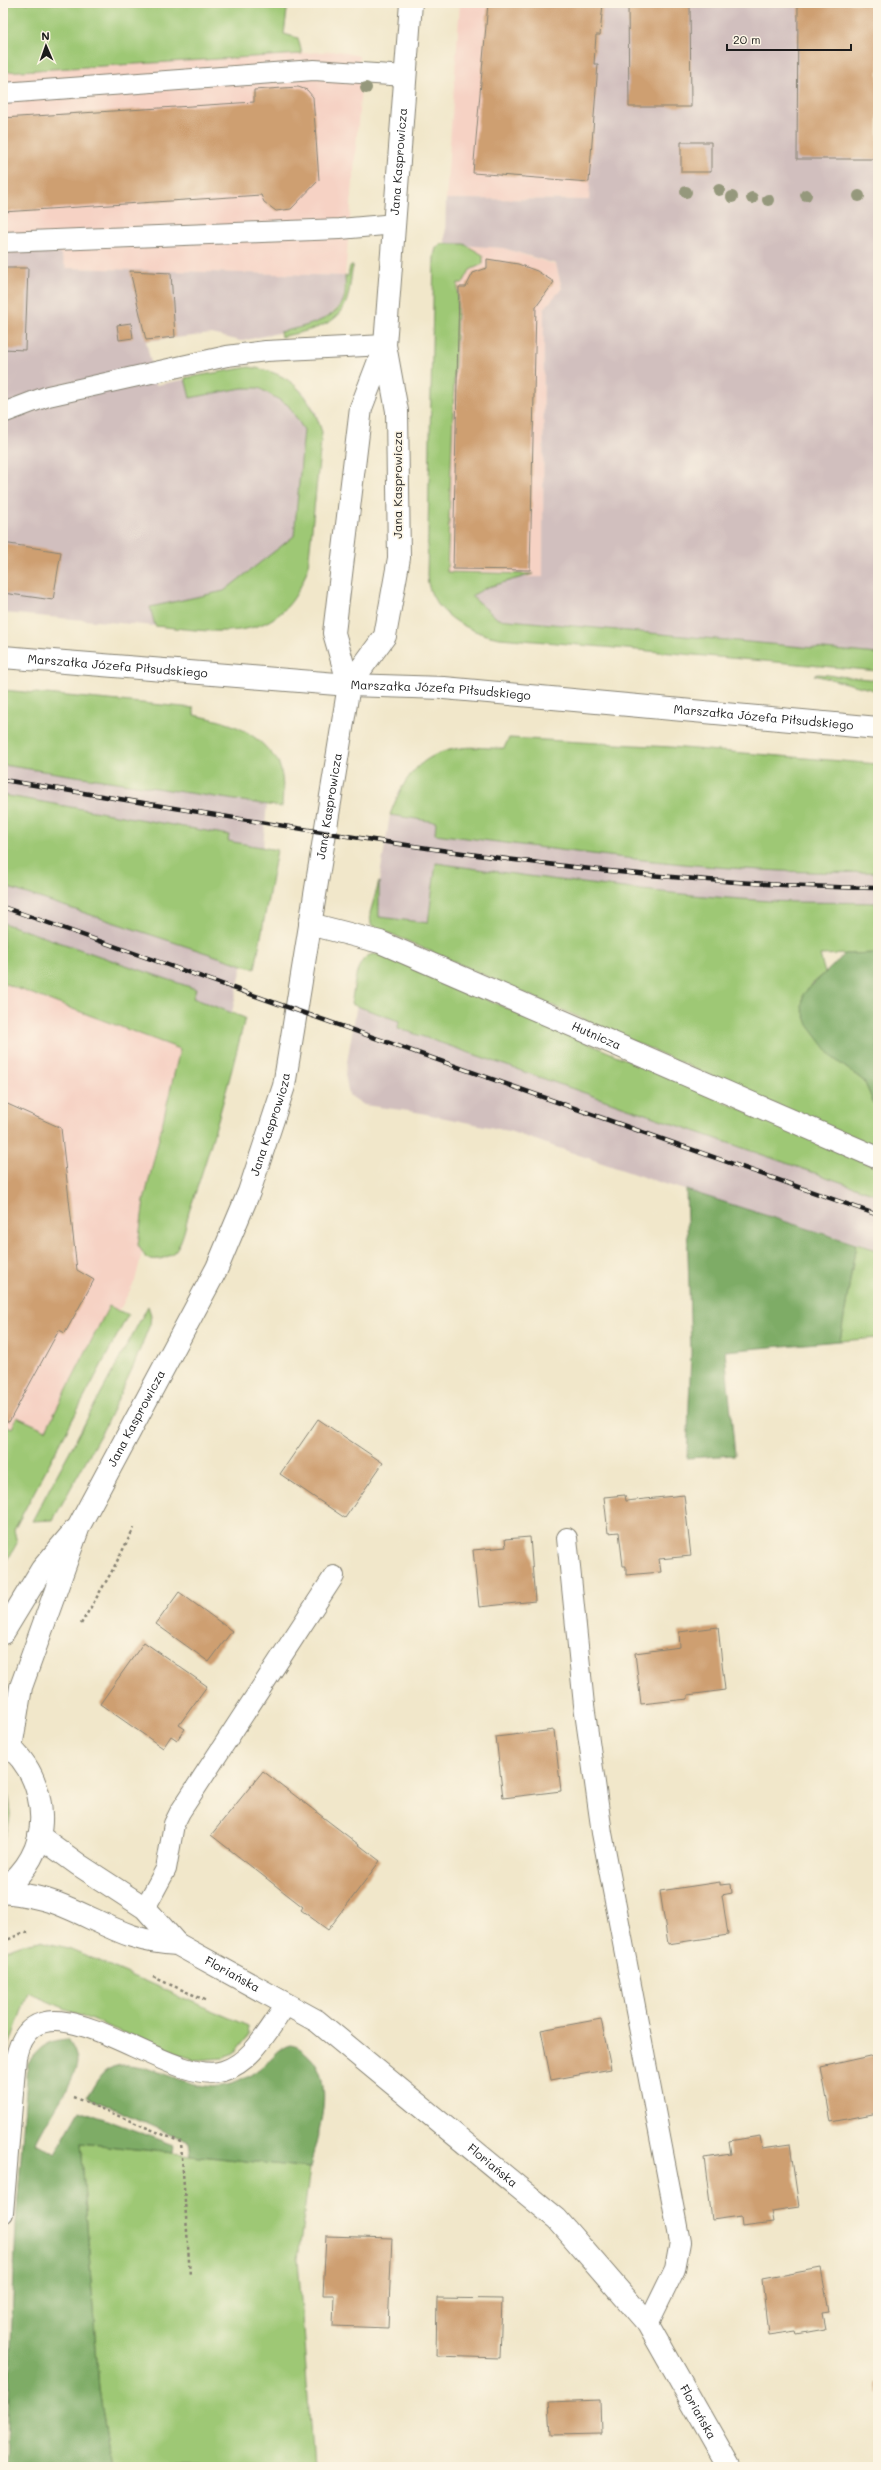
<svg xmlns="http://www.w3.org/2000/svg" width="881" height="2470" viewBox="0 0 881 2470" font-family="Mali,sans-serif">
	<rect width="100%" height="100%" fill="#fcf5e5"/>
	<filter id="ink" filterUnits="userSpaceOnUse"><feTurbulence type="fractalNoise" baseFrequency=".025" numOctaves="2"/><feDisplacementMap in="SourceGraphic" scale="8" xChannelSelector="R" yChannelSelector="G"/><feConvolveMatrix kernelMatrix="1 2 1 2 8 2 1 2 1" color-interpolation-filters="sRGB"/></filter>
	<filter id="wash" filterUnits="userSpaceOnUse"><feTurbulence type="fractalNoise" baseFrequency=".012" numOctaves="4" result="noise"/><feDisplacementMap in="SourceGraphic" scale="16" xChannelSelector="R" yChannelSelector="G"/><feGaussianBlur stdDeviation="0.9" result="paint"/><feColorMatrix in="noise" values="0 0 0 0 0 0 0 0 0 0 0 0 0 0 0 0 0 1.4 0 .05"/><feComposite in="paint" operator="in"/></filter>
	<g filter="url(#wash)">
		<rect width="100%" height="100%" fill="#f1e7ca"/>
		<path fill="#f6d2c4" d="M460,3H603L600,35H596L594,64H598L590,200L446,199Z
			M338,51L359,56L362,75L345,276L65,268L60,253H3V72Z
			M445,244L503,248L556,265L562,289L544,309L543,578H449L438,569Z
			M3,978L192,1047L135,1281L3,1528Z"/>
		<path fill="#d1bfbe" d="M603,3H878V654L498,619L449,578L543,577L544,309L562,288L556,264L503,248L445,244L446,199L589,200L598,64H594L596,35H600Z
			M3,253H60L66,268L345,276L343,302L331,314L311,326L241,341L212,334L146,341L156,385L249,367L275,373L288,380L304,393L316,412L322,432L305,566L154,621L155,626L3,613Z
			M3,713L268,793L259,890L227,1035L3,959Z
			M412,777L878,797V953L813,955L428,923L379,917V882L390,815L399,791Z
			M359,992L878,1169V1250L646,1178L509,1131L416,1112L364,1105L349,1095L345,1074Z"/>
		<path fill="#9ec874" stroke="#5d7248" d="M3,3H288L284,34L298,38L302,54L3,72Z
			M442,244H464L483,255V264L470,270L463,283H458L447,572L533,574L488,587L471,596L498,619L878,654V671L500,638C469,633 429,612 427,576L434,256L436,248Z
			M350,266H353C350,279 350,298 343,309C332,328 300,332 281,337L280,332C298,328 335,321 343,301C346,294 345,283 345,276H348Z
			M249,367C291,372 310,394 322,432L308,567C284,647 220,632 155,626L150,607L224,591L294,536L304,430L288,405L259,388H242L190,398L185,378Z
			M818,674L878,680V691L814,675Z
			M3,690L194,708V715C224,721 249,727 270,752C273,756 278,760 279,764C284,778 283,793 282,807L3,765Z
			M509,738L670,747L878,764V872C730,876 581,852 435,834L436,822L390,815C403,779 419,753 461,748C475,746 490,749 504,748Z
			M3,795L229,835L228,841L277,850L255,969L3,886Z
			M436,863C546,879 657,894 769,901C805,903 842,902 878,903V953L820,955L825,973L811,985L833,1058L864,1081L876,1106L878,1150L371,925L370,913L379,882V917L428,923Z
			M3,923L196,989L193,998L245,1018C229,1083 211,1148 189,1212C186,1223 183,1243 174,1252C167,1259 155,1261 146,1258L138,1245L144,1201L180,1049L3,983Z
			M373,954L383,955L878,1168V1195L398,1028L399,1021L351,1004C355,988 354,958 373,954Z
			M856,1244L878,1250V1338L840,1341Z
			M109,1306L128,1315L14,1530L17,1543L3,1569V1424L12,1428L17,1417L46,1430Z
			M148,1306L151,1315L150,1324L133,1367L104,1428L53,1520L32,1521Z
			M3,1785C15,1802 10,1825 3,1843Z
			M41,1941L71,1949L248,2026L249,2033L246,2039L234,2054L223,2058L196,2060L162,2049L28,1993L3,2063V1951L23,1944Z
			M81,2143L310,2168L298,2259L313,2467H111L99,2389Z"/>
		<path fill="#7eac66" stroke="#4d6441" d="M878,953V1113L864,1081L833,1058L808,1025L802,1008L803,994L845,954Z
			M686,1190L856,1244L840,1341L725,1351L735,1455L687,1458L691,1352Z
			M68,2039C73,2046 77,2054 77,2062C76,2081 44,2124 36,2143L55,2154L80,2110L174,2145L173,2153L81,2143L99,2389L111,2467H6L16,2224L28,2063C39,2047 49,2040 68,2039Z
			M290,2045C298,2046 301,2049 308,2055C338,2083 317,2133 310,2168L191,2155L189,2142L87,2097C93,2088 98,2076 107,2070C137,2050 190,2096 227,2085C241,2082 253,2074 264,2065C274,2057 278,2048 290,2045Z"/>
		<g id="blocks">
			<path fill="#ce9f71" d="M488,3H603L600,35H596L594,64H598L589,182L473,173Z
				M628,3H690L691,107H629Z
				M798,3H878V159H797Z
				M298,87L307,90L313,97L319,180L291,209L276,211L264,202L261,195L3,212V118L254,102V90Z
				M681,142H711V172H681Z
				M487,259L518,264L537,271L554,282L536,307L530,570L453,569L459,287H466L473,273L487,268Z
				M3,268H28L25,350L3,349Z
				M130,271L171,273L175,337L146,340Z
				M131,323L133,338L119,340L117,325Z
				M3,543L61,552L53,600L3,593Z
				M3,1102L61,1128L77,1270L94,1280L65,1333L59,1330L9,1422L3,1419Z
				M318,1419L383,1463L345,1518L280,1474Z
				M625,1495L626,1501L684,1495L691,1556L659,1559L661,1572L626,1575V1566H623L619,1532L608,1533L604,1497Z
				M530,1537L535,1601L479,1607L473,1550L506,1547L505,1539Z
				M179,1592L232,1631L209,1662L156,1624Z
				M718,1627L725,1690L688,1695V1699L641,1704L635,1653L680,1647L679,1632Z
				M144,1642L207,1686L179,1725L185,1729L177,1740L171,1736L163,1748L100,1704Z
				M554,1730L561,1791L503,1798L496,1737Z
				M263,1771L380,1861L328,1930L301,1910L303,1907L211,1835Z
				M720,1882V1885L731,1884L732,1893L722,1895L728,1935L668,1944L660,1891Z
				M601,2019L611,2069L551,2080L541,2030Z
				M875,2055L878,2069V2113L831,2122L821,2067Z
				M760,2136L762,2148L790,2144L799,2207L771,2211L773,2222L742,2226L741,2216L712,2220L704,2158L731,2154L729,2141Z
				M326,2236L392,2238L388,2328L333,2326L334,2295H323Z
				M821,2268L829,2312L822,2313L825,2329L797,2334L796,2331L768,2335L762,2279Z
				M437,2298L502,2299L500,2358L436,2356Z
				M875,2383H878V2393H877Z
				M600,2400L601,2434L551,2435L549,2402Z"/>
		</g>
	</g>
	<g filter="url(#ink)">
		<use href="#blocks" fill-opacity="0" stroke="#868273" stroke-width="1"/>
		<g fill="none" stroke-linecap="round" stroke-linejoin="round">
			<defs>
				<path id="lane" d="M3,93L314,70L406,76
					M3,242L340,229L395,224
					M3,413L48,396L227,356L266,351L385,345
					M567,1538L584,1705L602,1833L680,2242L675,2269L648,2324
					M145,1908L166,1869L174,1824L180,1812L334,1576
					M3,2213L16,2057C37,1961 168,2089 223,2071C253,2062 269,2028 287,2004"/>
				<g id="street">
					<path id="s1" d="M349,685L385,636L399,558L397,411L385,345L411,3"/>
					<path d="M349,685L334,633L361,408L385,345"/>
					<path id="s2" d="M310,924L380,942L878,1158"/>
				</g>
				<g id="secondary">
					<path d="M3,1633L42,1569L74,1531"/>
					<path d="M3,1742C39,1767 52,1820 31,1858C24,1871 14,1881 3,1891"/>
					<path id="s3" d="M11,1748L21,1687L79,1526L217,1268L249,1192L284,1086L349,685"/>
					<path d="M39,1836L79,1865L145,1908L177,1944"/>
					<path id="s4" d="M3,1892C22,1894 39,1897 56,1903C101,1920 126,1942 177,1944L317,2021L557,2219L648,2324L729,2467"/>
				</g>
				<g id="primary">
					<path id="s5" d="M3,657L349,685L444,688L878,728"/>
				</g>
			</defs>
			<use href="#lane" stroke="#868273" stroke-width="22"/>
			<use href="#street" stroke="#868273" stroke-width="24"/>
			<use href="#secondary" stroke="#868273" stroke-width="24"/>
			<use href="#primary" stroke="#868273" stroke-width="24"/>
			<path stroke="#868273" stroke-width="2.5" stroke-dasharray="3 3" stroke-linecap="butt" d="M81,1624L111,1573L134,1528
				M3,1942L20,1934L31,1932
				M153,1977L205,2000
				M73,2097L181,2142L190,2276"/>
			<use href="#lane" stroke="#fff" stroke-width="20"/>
			<use href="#street" stroke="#fff" stroke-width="22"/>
			<use href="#secondary" stroke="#fff" stroke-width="22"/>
			<use href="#primary" stroke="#fff" stroke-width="22"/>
			<defs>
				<path id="rail" d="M3,780C293,826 584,884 878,888
					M3,907L878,1215"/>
			</defs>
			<use href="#rail" stroke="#1c1c1c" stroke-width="4.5"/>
			<use href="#rail" stroke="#fcf5e5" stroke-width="3" stroke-dasharray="9" stroke-linecap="butt"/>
		</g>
		<g fill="#95987b">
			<circle cx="366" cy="88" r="6"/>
			<circle cx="719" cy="190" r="6"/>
			<circle cx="686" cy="192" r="6"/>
			<circle cx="806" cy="195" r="6"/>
			<circle cx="859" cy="196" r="6"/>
			<circle cx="732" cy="197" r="6"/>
			<circle cx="752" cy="198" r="6"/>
			<circle cx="768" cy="200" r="6"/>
		</g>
	</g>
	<g text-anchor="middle" stroke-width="3.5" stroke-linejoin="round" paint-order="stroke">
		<g font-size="12" fill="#1c1c1c" stroke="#fcf5e5">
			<text dy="4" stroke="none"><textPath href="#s1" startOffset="538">Jana Kasprowicza</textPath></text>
			<text transform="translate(398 485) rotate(-90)" y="4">Jana Kasprowicza</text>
			<text dy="4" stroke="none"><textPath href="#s5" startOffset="115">Marszałka Józefa Piłsudskiego</textPath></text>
			<text dy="4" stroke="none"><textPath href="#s5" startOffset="439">Marszałka Józefa Piłsudskiego</textPath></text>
			<text dy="4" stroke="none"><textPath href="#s5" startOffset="763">Marszałka Józefa Piłsudskiego</textPath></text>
			<text dy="4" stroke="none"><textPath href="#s3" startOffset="1003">Jana Kasprowicza</textPath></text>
			<text dy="4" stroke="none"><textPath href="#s2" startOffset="308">Hutnicza</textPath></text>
			<text dy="4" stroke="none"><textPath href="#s3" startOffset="679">Jana Kasprowicza</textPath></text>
			<text dy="4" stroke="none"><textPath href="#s3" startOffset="355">Jana Kasprowicza</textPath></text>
			<text dy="4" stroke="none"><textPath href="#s4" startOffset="246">Floriańska</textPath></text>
			<text dy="4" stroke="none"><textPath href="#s4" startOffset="570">Floriańska</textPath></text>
			<text dy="4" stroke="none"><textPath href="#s4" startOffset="894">Floriańska</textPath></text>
		</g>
	</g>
	<rect width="881" height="2470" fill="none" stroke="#fcf5e5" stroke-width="16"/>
	<g transform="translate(46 46) rotate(358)" stroke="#fcf5e5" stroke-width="3" paint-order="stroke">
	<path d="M0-3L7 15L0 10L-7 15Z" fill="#1c1c1c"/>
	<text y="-6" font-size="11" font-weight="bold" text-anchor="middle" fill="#1c1c1c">N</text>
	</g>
	<path d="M727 44v6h124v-6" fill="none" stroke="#1c1c1c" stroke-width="2"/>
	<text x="733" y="44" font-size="12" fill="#1c1c1c" stroke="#fcf5e5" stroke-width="3" paint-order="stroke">20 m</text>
</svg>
